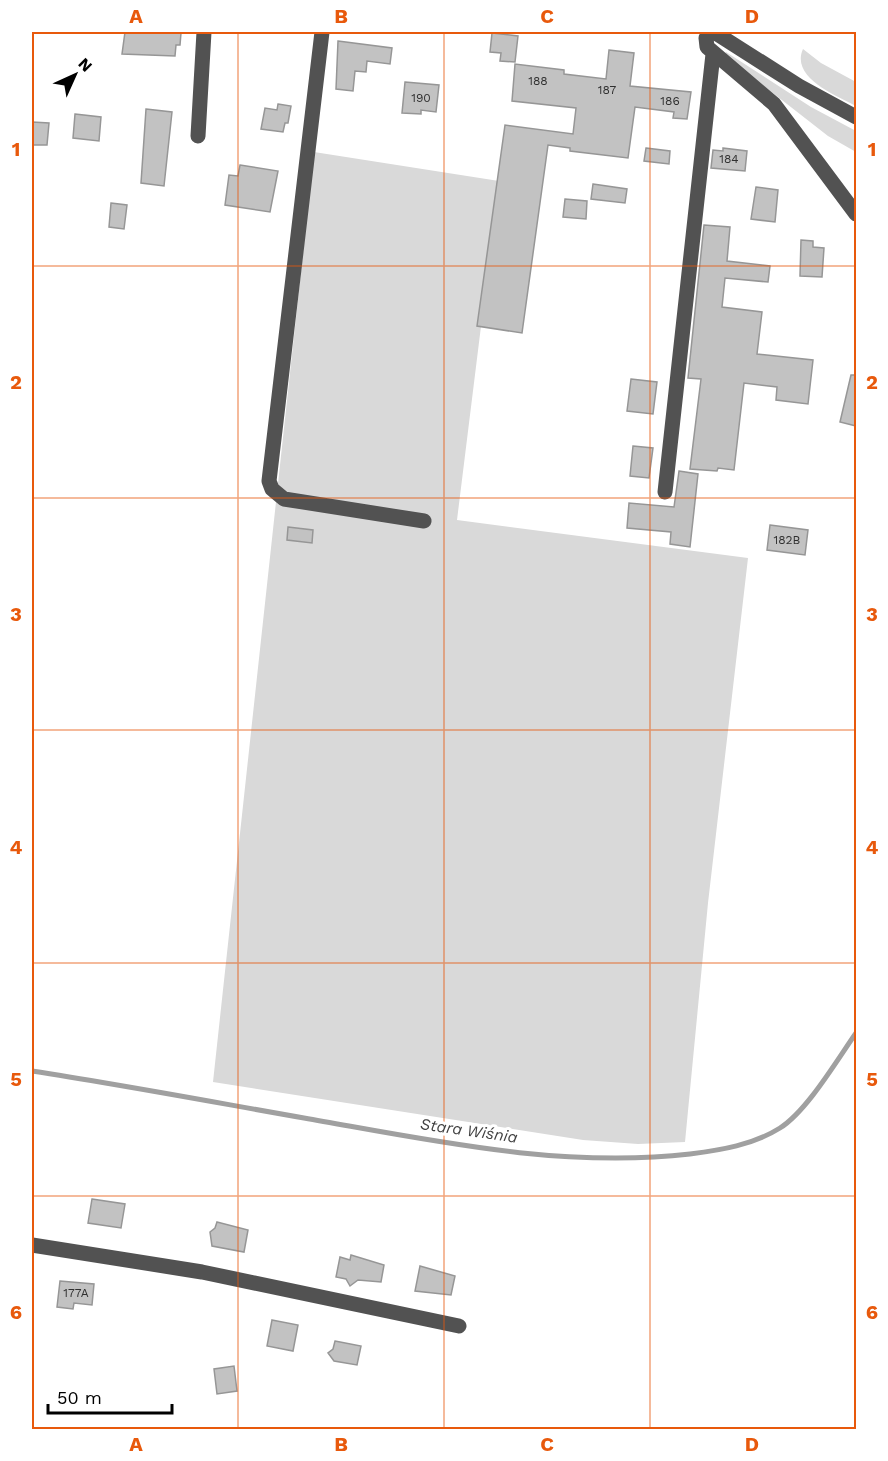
<svg xmlns="http://www.w3.org/2000/svg" width="888" height="1461" viewBox="0 0 888 1461" font-family="'Work Sans',sans-serif">
	<rect width="100%" height="100%" fill="#fff"/>
	<path fill="#d9d9d9" d="M803,49L821,63L856,82V106C837,96 790,78 803,49Z
		M726,52L811,107L856,131V152L828,136L724,55Z
		M314,152L499,181L457,520L748,558L708,903L685,1142L638,1144L583,1140L213,1082Z"/>
	<g fill="none" stroke-linecap="round" stroke-linejoin="round">
		<path stroke="#a0a0a0" stroke-width="5" d="M32,1071C123,1085 213,1102 304,1118C430,1140 561,1169 690,1154C721,1150 753,1145 780,1128C807,1111 837,1060 856,1033"/>
	</g>
	<path fill="#c2c2c2" stroke="#969696" stroke-width="1.5" d="M125,32L181,33L180,45H176L175,56L122,54Z
		M492,33L518,36L515,62L500,61L501,53L490,52Z
		M338,41L392,48L390,64L367,61L366,72L355,71L353,91L336,89Z
		M609,50L634,53L630,86L691,92L687,119L673,118L674,112L635,107L628,158L570,151V148L548,145L522,333L477,326L505,125L573,134L576,108L512,101L515,64L564,70V74L606,79Z
		M405,82L439,85L436,112L421,110V114L402,113Z
		M278,104L291,106L288,123H285L283,132L261,129L265,108L277,110Z
		M146,109L172,112L164,186L141,183Z
		M75,114L101,117L99,141L73,138Z
		M32,122L49,123L47,145H32Z
		M646,148L670,151L669,164L644,161Z
		M723,148L747,151L745,171L711,168L713,150L723,151Z
		M240,165L278,171L270,212L225,205L229,175L238,176Z
		M593,184L627,189L625,203L591,199Z
		M756,187L778,190L775,222L751,219Z
		M565,199L587,201L586,219L563,217Z
		M111,203L127,205L124,229L109,227Z
		M704,225L730,227L727,261L770,266L768,282L725,278L722,307L762,312L757,354L813,360L808,404L776,400L777,387L744,383L734,470L718,468L717,471L690,469L701,379L688,378Z
		M801,240L813,241V247L824,248L822,277L800,276Z
		M851,375H856V426L840,422Z
		M631,379L657,382L653,414L627,411Z
		M633,446L653,448L649,478L630,476Z
		M679,471L698,474L690,547L670,544L671,532L627,528L629,503L674,507Z
		M770,525L808,530L805,555L767,550Z
		M288,527L313,530L312,543L287,540Z
		M92,1199L125,1204L121,1228L88,1223Z
		M217,1222L248,1230L244,1252L212,1246L210,1232L215,1228Z
		M351,1255L384,1265L381,1282L358,1280L350,1286L346,1279L336,1277L340,1257L350,1260Z
		M420,1266L455,1276L451,1295L415,1291Z
		M60,1281L94,1284L92,1305L74,1303L73,1309L57,1307Z
		M272,1320L298,1325L293,1351L267,1346Z
		M335,1341L361,1346L357,1365L334,1361L328,1353L333,1349Z
		M234,1366L237,1391L217,1394L214,1369Z"/>
	<g fill="none" stroke-linecap="round" stroke-linejoin="round">
		<path stroke="#525252" stroke-width="15" d="M322,32L269,481L272,489L284,499L424,521
			M710,32L706,38L707,47L774,104L856,214
			M714,32L799,86L856,117
			M198,136L204,32
			M665,492L713,54
			M32,1245L202,1272L459,1326"/>
	</g>
	<path fill="none" stroke="#e8590c" stroke-width="1.5" stroke-opacity="0.55" d="M238,32V1430M444,32V1430M650,32V1430M32,266H856M32,498H856M32,730H856M32,963H856M32,1196H856"/>
	<g text-anchor="middle" stroke-width="6" stroke-linejoin="round" paint-order="stroke">
		<g font-size="12" fill="#303030">
			<text x="538" y="85">188</text>
			<text x="607" y="94">187</text>
			<text x="421" y="102">190</text>
			<text x="670" y="105">186</text>
			<text x="729" y="163">184</text>
			<text x="787" y="544">182B</text>
			<text x="76" y="1297">177A</text>
		</g>
		<g font-size="16" font-style="italic" fill="#414141" stroke="#fff">
			<text transform="translate(469 1130) rotate(8)" y="6">Stara Wiśnia</text>
		</g>
	</g>
	<rect width="888" height="1461" fill="none" stroke="#ffffff" stroke-width="66"/>
	<g transform="translate(75 75) rotate(45)" stroke="#ffffff" stroke-width="4.5" paint-order="stroke">
	<path d="M0-4.5L10 22L0 15L-10 22Z" fill="#000000"/>
	<text y="-9" font-size="16" font-weight="bold" text-anchor="middle" fill="#000000">N</text>
	</g>
	<path d="M48 1404v9h124v-9" fill="none" stroke="#000000" stroke-width="3"/>
	<text x="57" y="1404" font-size="18" fill="#000000" stroke="#ffffff" stroke-width="4.5" paint-order="stroke">50 m</text>
	<rect x="33" y="33" width="822" height="1395" fill="none" stroke="#e8590c" stroke-width="2"/>
	<g font-size="20" text-anchor="middle" font-weight="bold" fill="#e8590c">
		<text x="136" y="23">A</text>
		<text x="341" y="23">B</text>
		<text x="547" y="23">C</text>
		<text x="752" y="23">D</text>
		<text x="16" y="156">1</text>
		<text x="872" y="156">1</text>
		<text x="16" y="389">2</text>
		<text x="872" y="389">2</text>
		<text x="16" y="621">3</text>
		<text x="872" y="621">3</text>
		<text x="16" y="854">4</text>
		<text x="872" y="854">4</text>
		<text x="16" y="1086">5</text>
		<text x="872" y="1086">5</text>
		<text x="16" y="1319">6</text>
		<text x="872" y="1319">6</text>
		<text x="136" y="1451">A</text>
		<text x="341" y="1451">B</text>
		<text x="547" y="1451">C</text>
		<text x="752" y="1451">D</text>
	</g>
</svg>
